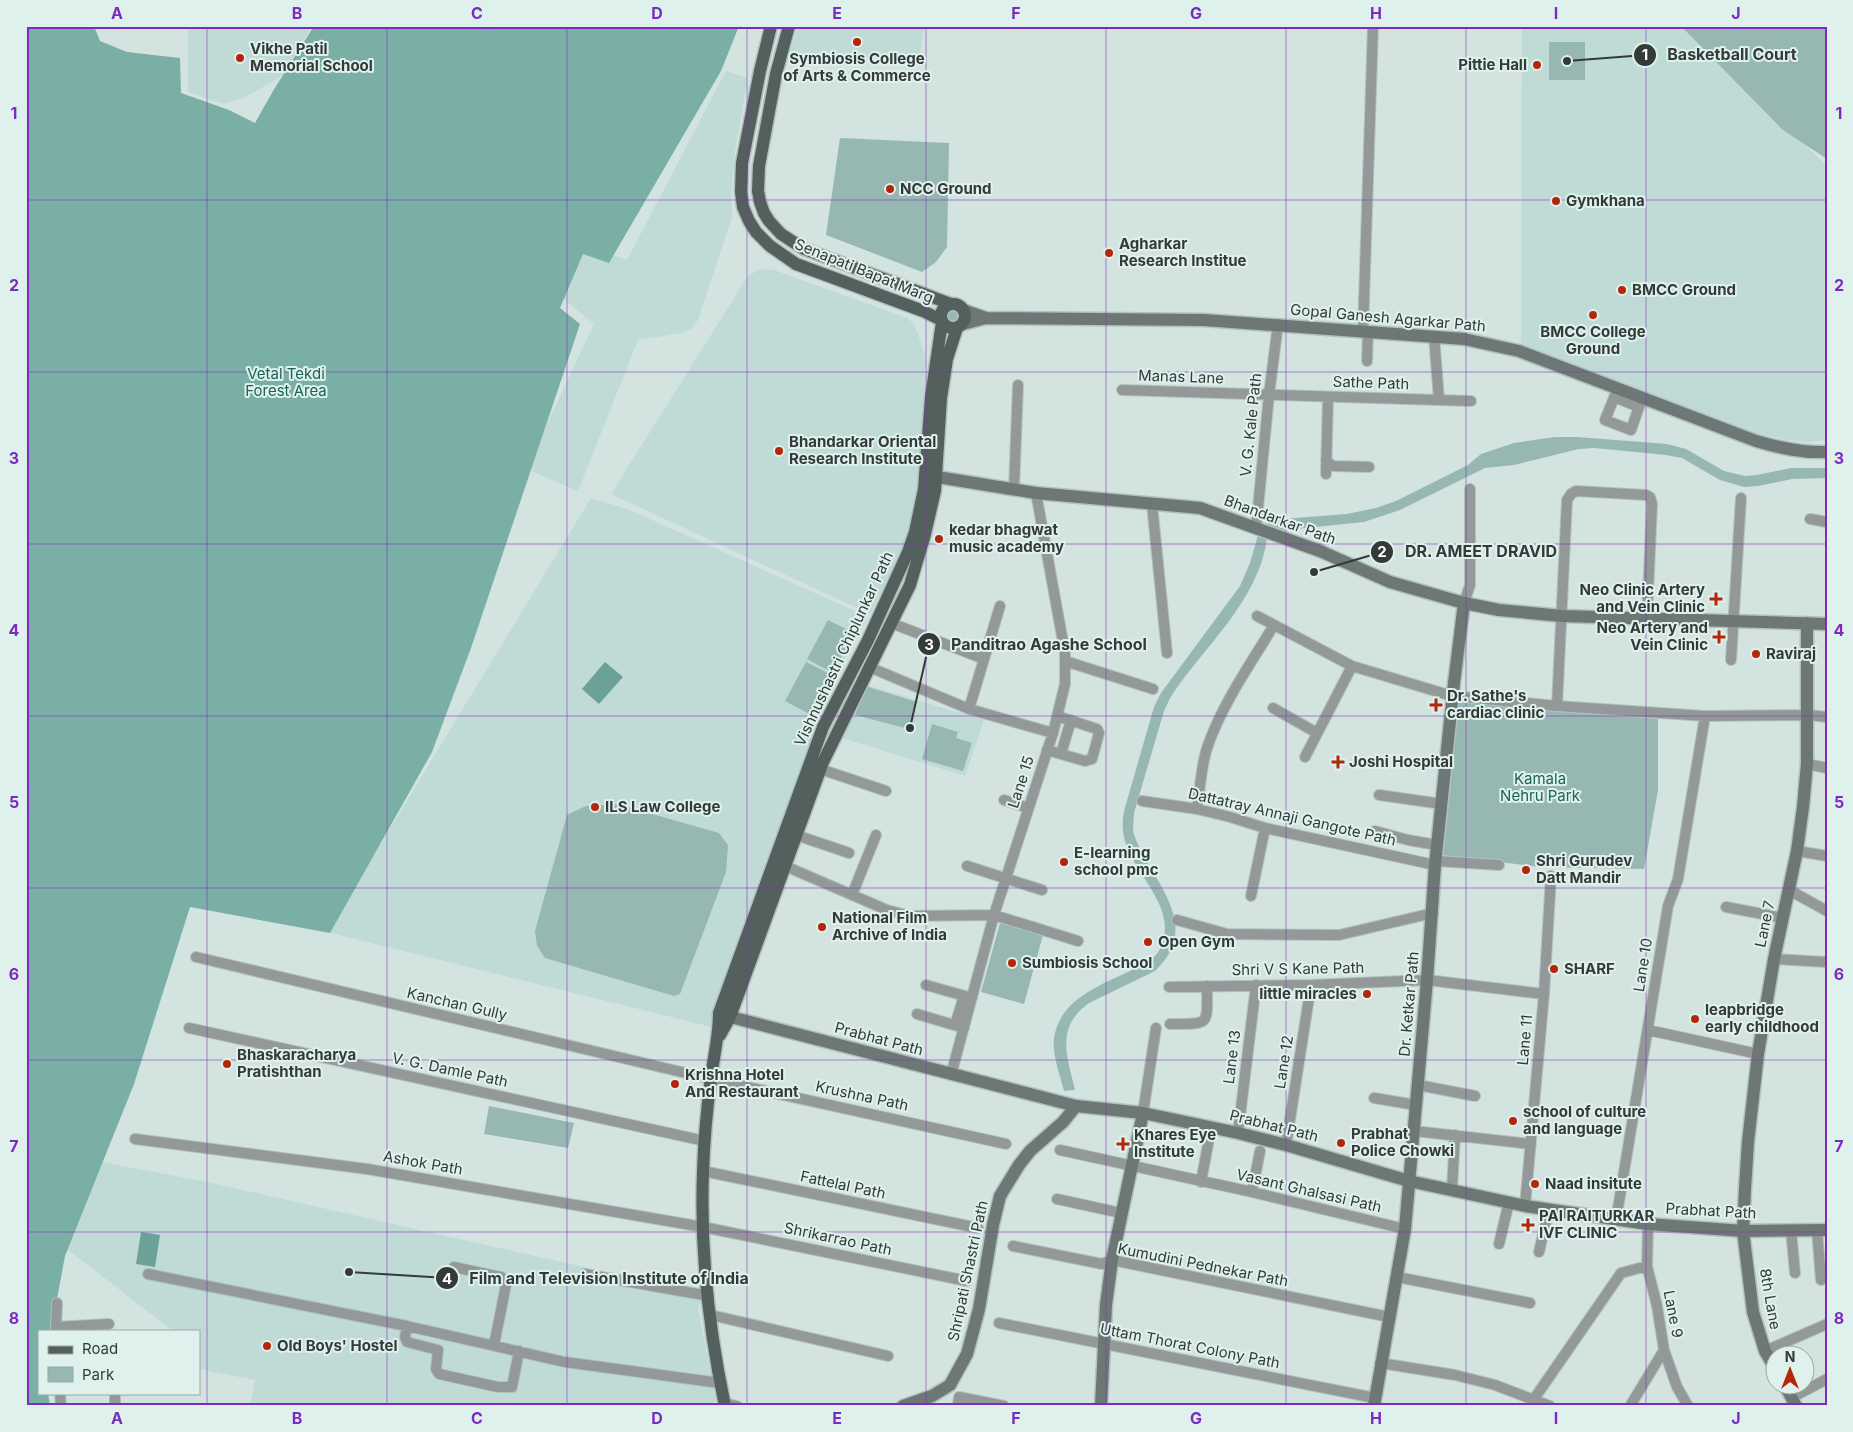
<svg xmlns="http://www.w3.org/2000/svg" width="1853" height="1432" viewBox="0 0 1853 1432" font-family="Inter,sans-serif">
	<rect width="100%" height="100%" fill="#d2e3e0"/>
	<path fill="#c0dad5" d="M188,26H312L282,76L243,98L224,104L188,92Z
		M798,26H924L919,58L788,59Z
		M1522,26H1684L1827,166V440L1807,442L1782,439L1728,427L1521,349Z
		M726,71L748,78L735,150L731,193L732,217L698,320L692,328L682,333L638,340L578,491L526,469L594,324L559,295L582,244L627,260Z
		M760,269L774,270L907,318L914,324L918,334L925,355V366L920,481L904,546L870,614L611,494L748,276Z
		M591,498L630,510L868,617L831,683L712,1027L327,932Z
		M863,684L984,720L965,776L836,736Z
		M97,1161L216,1184L703,1294L698,1308L717,1406H250L255,1380L199,1369V1331H173L67,1249Z"/>
	<path fill="#97b8b2" d="M1681,26H1827V159L1783,130Z
		M1549,42H1585V80H1549Z
		M840,138L949,143L947,247L936,262L922,272L826,235Z
		M946.5 316a5.5 5.5 0 1 1 11 0a5.5 5.5 0 1 1-11 0Z
		M1555,437H1577L1667,444L1686,449L1724,471L1745,476L1757,475L1791,468H1827V478L1792,479L1758,486L1744,487L1720,480L1682,458L1666,455L1594,448L1579,449L1514,465L1485,468L1400,510L1364,522L1277,531L1262,526L1270,522L1282,519L1347,514L1376,508L1396,501L1468,465L1481,454L1514,443Z
		M1258,535L1267,539C1258,602 1204,646 1170,698L1164,711L1134,813L1133,831L1136,840C1154,883 1203,926 1155,971L1089,1003C1055,1027 1067,1056 1075,1090L1064,1091C1060,1075 1052,1055 1054,1038C1060,998 1102,985 1134,969C1145,964 1157,958 1162,945C1176,907 1137,877 1126,844C1122,833 1122,822 1124,811L1154,707L1161,693L1240,586L1250,563Z
		M828,620L854,633L833,673L807,659Z
		M806,662L832,675L811,715L785,701Z
		M865,686L917,702L909,729L855,715Z
		M1455,700L1658,719V790L1644,869L1540,867L1441,855Z
		M932,724L958,732L956,738L972,743L963,771L922,759Z
		M617,804L719,833L728,845L726,872L680,994L674,996L545,958L537,946L535,931L567,815L586,806Z
		M1000,923L1043,935L1024,1004L981,992Z
		M489,1106L574,1123L568,1148L484,1134Z"/>
	<path fill="#7aafa6" d="M26,26H94L100,41L127,52L180,58L181,93L229,110L255,123L273,91L314,26H739L721,71L609,263L583,254L560,308L580,324L471,648L432,752L330,933L190,907L134,1084L65,1256L51,1331H39V1393H48L50,1406H26Z"/>
	<path fill="#6ca198" d="M605,662L623,677L599,704L582,689Z
		M141,1232L160,1235L155,1267L136,1264Z"/>
	<g fill="none" stroke-linecap="round" stroke-linejoin="round">
		<defs>
			<path id="street" d="M1363,331L1373,26
				M1434,336L1439,400
				M1367,361L1368,331
				M1618,388L1605,420L1631,430L1642,398
				M1122,390L1471,401
				M1614,397L1639,407
				M1326,460L1330,464L1334,466L1369,467
				M1326,474L1328,397
				M1014,489L1018,385
				M1152,504L1167,653
				M1810,519L1827,522
				M1256,528L1269,395L1278,324
				M1464,603L1470,585V489
				M1257,616L1352,666L1452,696L1557,706L1705,716L1808,715L1827,717
				M891,623L984,659
				M1731,660L1741,498
				M1065,661L1153,689
				M869,667L969,709L1053,733
				M1557,706L1567,500L1571,494L1576,491L1646,495L1650,497L1652,504L1647,617
				M1273,708L1317,733
				M969,709L1000,606
				M1047,750L1085,761L1092,759L1099,733L1097,729L1057,716
				M1061,754L1071,720
				M1305,757L1352,666
				M1807,764L1827,768
				M820,769L886,791
				M1379,795L1442,804
				M1004,800L1028,808
				M1142,801L1197,809L1230,817L1265,828L1435,865
				M1197,809C1200,789 1201,767 1207,748C1222,704 1250,665 1274,625
				M1375,831L1408,840L1437,845
				M796,835L849,853
				M1797,851L1827,856
				M1436,861L1499,865
				M785,866L887,910L910,916L994,915L1078,941
				M967,866L1042,890
				M1789,890L1827,911
				M852,895L876,835
				M1251,896L1265,828
				M1726,907L1783,918
				M1177,920L1227,934L1339,935L1433,913
				M196,957L711,1079L1006,1144
				M1774,959L1827,962
				M926,985L972,998
				M1169,987L1311,985L1427,980L1544,994
				M917,1014L964,1028
				M1170,1024C1211,1024 1207,1026 1207,986
				M955,1025L964,996
				M189,1028L705,1141
				M1648,1030L1758,1054
				M951,1075L994,915L1053,733L1065,684V653L1036,493
				M1418,1085L1475,1096
				M1374,1098L1416,1105
				M1143,1113L1156,1028
				M1414,1131L1531,1144
				M1238,1133L1256,985
				M135,1139L367,1169L703,1227L967,1281
				M1286,1145L1311,985
				M1060,1150L1252,1192L1405,1229
				M703,1171L978,1228
				M1201,1182L1209,1139
				M1452,1190L1455,1135
				M1252,1192L1260,1151
				M1057,1199L1121,1213
				M1525,1206L1544,994L1551,876
				M1616,1220L1668,906L1678,879L1705,716
				M1648,1224L1647,1266L1657,1306L1664,1350L1677,1387L1688,1406
				M1791,1230L1795,1273
				M1817,1230L1821,1280
				M1499,1244L1509,1202
				M1013,1246L1102,1264L1112,1260L1389,1317
				M1539,1252L1549,1209
				M454,1267L501,1277L505,1280L506,1285L494,1345
				M148,1274L407,1326L565,1362L720,1383
				M585,1274L709,1296
				M1397,1277L1530,1303
				M711,1315L888,1356
				M999,1323L1375,1398
				M407,1326L405,1337L407,1342L438,1350L436,1369L439,1374L498,1387H512L519,1351
				M56,1327L57,1303
				M57,1331L56,1327L109,1324
				M1765,1351L1827,1324
				M1380,1363L1455,1375L1495,1385L1550,1406
				M60,1393L61,1406
				M115,1393V1406
				M1791,1398L1827,1379
				M1534,1399L1621,1273L1647,1266
				M724,1403L737,1406
				M958,1406L959,1397L1004,1406
				M1630,1406L1664,1350"/>
			<path id="secondary" d="M963,310L986,318
				M963,324L986,318L1204,320L1464,339L1519,351L1756,441C1780,448 1802,453 1827,452
				M925,475L1036,493L1200,508L1320,551L1390,582L1464,603L1499,610L1562,616L1827,624
				M719,1014L1076,1106L1143,1113L1238,1133L1286,1145L1409,1181L1525,1206L1648,1224L1743,1231L1827,1230
				M1776,1370L1765,1351L1753,1312L1743,1231L1745,1189L1748,1142L1758,1054L1774,959L1797,851L1803,807L1807,764V623
				M1784,1384L1796,1406
				M903,1406L932,1396L950,1385L967,1354L979,1309L993,1225L1000,1196L1019,1165L1030,1151L1063,1122L1076,1106
				M1101,1406L1106,1305L1112,1260L1143,1113
				M1374,1406L1405,1229L1427,980L1435,865L1454,683L1464,603"/>
			<path id="primary" d="M771,26L760,71L742,163L741,192L743,207L749,221L756,232L770,246L796,264L923,311L941,320
				M789,26L776,74L759,166L758,191L760,202L764,213L769,221L781,234L804,249L951,304
				M941 316a12 12 0 1 1 24 0a12 12 0 1 1-24 0Z
				M720,1035L730,1017L823,762L910,585L925,534L935,491L941,398L947,359L957,328
				M725,1406C709,1330 700,1249 703,1172C704,1140 707,1108 711,1077C714,1055 719,1036 719,1013L823,727L868,640L908,552L915,532L924,489L931,397L942,322"/>
		</defs>
		<use href="#street" stroke="#b2c1be" stroke-width="12"/>
		<use href="#secondary" stroke="#b2c1be" stroke-width="15"/>
		<use href="#primary" stroke="#b2c1be" stroke-width="15"/>
		<use href="#street" stroke="#929998" stroke-width="10"/>
		<use href="#secondary" stroke="#6d7876" stroke-width="12"/>
		<use href="#primary" stroke="#54605e" stroke-width="12"/>
	</g>
	<path fill="none" stroke="#7b2cbf" stroke-width="1" stroke-opacity="0.55" d="M207,26V1406M387,26V1406M567,26V1406M747,26V1406M926,26V1406M1106,26V1406M1286,26V1406M1466,26V1406M1646,26V1406M26,200H1827M26,372H1827M26,544H1827M26,716H1827M26,888H1827M26,1060H1827M26,1232H1827"/>
	<g fill="#b3260a" stroke="#dff1ed" stroke-width="2">
		<circle cx="857" cy="42" r="5"/>
		<circle cx="240" cy="58" r="5"/>
		<circle cx="1537" cy="65" r="5"/>
		<circle cx="890" cy="189" r="5"/>
		<circle cx="1556" cy="201" r="5"/>
		<circle cx="1109" cy="253" r="5"/>
		<circle cx="1622" cy="290" r="5"/>
		<circle cx="1593" cy="315" r="5"/>
		<circle cx="779" cy="451" r="5"/>
		<circle cx="939" cy="539" r="5"/>
		<path d="M1713.5 591.5h5v5h5v5h-5v5h-5v-5h-5v-5h5z"/>
		<path d="M1716.5 629.5h5v5h5v5h-5v5h-5v-5h-5v-5h5z"/>
		<circle cx="1756" cy="654" r="5"/>
		<path d="M1433.5 697.5h5v5h5v5h-5v5h-5v-5h-5v-5h5z"/>
		<path d="M1335.5 754.5h5v5h5v5h-5v5h-5v-5h-5v-5h5z"/>
		<circle cx="595" cy="807" r="5"/>
		<circle cx="1064" cy="862" r="5"/>
		<circle cx="1526" cy="870" r="5"/>
		<circle cx="822" cy="927" r="5"/>
		<circle cx="1148" cy="942" r="5"/>
		<circle cx="1012" cy="963" r="5"/>
		<circle cx="1554" cy="969" r="5"/>
		<circle cx="1367" cy="994" r="5"/>
		<circle cx="1695" cy="1019" r="5"/>
		<circle cx="227" cy="1064" r="5"/>
		<circle cx="675" cy="1084" r="5"/>
		<circle cx="1513" cy="1121" r="5"/>
		<circle cx="1341" cy="1143" r="5"/>
		<path d="M1120.5 1136.5h5v5h5v5h-5v5h-5v-5h-5v-5h5z"/>
		<circle cx="1535" cy="1184" r="5"/>
		<path d="M1525.5 1217.5h5v5h5v5h-5v5h-5v-5h-5v-5h5z"/>
		<circle cx="267" cy="1346" r="5"/>
	</g>
	<g text-anchor="middle" stroke-width="4" stroke-linejoin="round" paint-order="stroke">
		<g font-size="15" font-weight="bold" fill="#333a38" stroke="#dff1ed" text-anchor="start">
			<text x="250" y="54">Vikhe Patil<tspan x="250" dy="17">Memorial School</tspan></text>
			<text x="857" y="64" text-anchor="middle">Symbiosis College<tspan x="857" dy="17">of Arts &amp; Commerce</tspan></text>
			<text x="1527" y="70" text-anchor="end">Pittie Hall</text>
			<text x="900" y="194">NCC Ground</text>
			<text x="1566" y="206">Gymkhana</text>
			<text x="1119" y="249">Agharkar<tspan x="1119" dy="17">Research Institue</tspan></text>
			<text x="1632" y="295">BMCC Ground</text>
			<text x="1593" y="337" text-anchor="middle">BMCC College<tspan x="1593" dy="17">Ground</tspan></text>
			<text x="789" y="447">Bhandarkar Oriental<tspan x="789" dy="17">Research Institute</tspan></text>
			<text x="949" y="535">kedar bhagwat<tspan x="949" dy="17">music academy</tspan></text>
			<text x="1705" y="595" text-anchor="end">Neo Clinic Artery<tspan x="1705" dy="17">and Vein Clinic</tspan></text>
			<text x="1708" y="633" text-anchor="end">Neo Artery and<tspan x="1708" dy="17">Vein Clinic</tspan></text>
			<text x="1766" y="659">Raviraj</text>
			<text x="1447" y="701">Dr. Sathe's<tspan x="1447" dy="17">cardiac clinic</tspan></text>
			<text x="1349" y="767">Joshi Hospital</text>
			<text x="605" y="812">ILS Law College</text>
			<text x="1074" y="858">E-learning<tspan x="1074" dy="17">school pmc</tspan></text>
			<text x="1536" y="866">Shri Gurudev<tspan x="1536" dy="17">Datt Mandir</tspan></text>
			<text x="832" y="923">National Film<tspan x="832" dy="17">Archive of India</tspan></text>
			<text x="1158" y="947">Open Gym</text>
			<text x="1022" y="968">Sumbiosis School</text>
			<text x="1564" y="974">SHARF</text>
			<text x="1357" y="999" text-anchor="end">little miracles</text>
			<text x="1705" y="1015">leapbridge<tspan x="1705" dy="17">early childhood</tspan></text>
			<text x="237" y="1060">Bhaskaracharya<tspan x="237" dy="17">Pratishthan</tspan></text>
			<text x="685" y="1080">Krishna Hotel<tspan x="685" dy="17">And Restaurant</tspan></text>
			<text x="1523" y="1117">school of culture<tspan x="1523" dy="17">and language</tspan></text>
			<text x="1351" y="1139">Prabhat<tspan x="1351" dy="17">Police Chowki</tspan></text>
			<text x="1134" y="1140">Khares Eye<tspan x="1134" dy="17">Institute</tspan></text>
			<text x="1545" y="1189">Naad insitute</text>
			<text x="1539" y="1221">PAI RAITURKAR<tspan x="1539" dy="17">IVF CLINIC</tspan></text>
			<text x="277" y="1351">Old Boys' Hostel</text>
		</g>
		<g font-size="15" fill="#333a38" stroke="#dff1ed">
			<text transform="translate(864 271) rotate(22)" y="5">Senapati Bapat Marg</text>
			<text transform="translate(1388 318) rotate(5)" y="5">Gopal Ganesh Agarkar Path</text>
			<text transform="translate(1181 377) rotate(2)" y="5">Manas Lane</text>
			<text transform="translate(1371 383) rotate(2)" y="5">Sathe Path</text>
			<text transform="translate(1251 425) rotate(-84)" y="5">V. G. Kale Path</text>
			<text transform="translate(1280 520) rotate(20)" y="5">Bhandarkar Path</text>
			<text transform="translate(844 649) rotate(-65)" y="5">Vishnushastri Chiplunkar Path</text>
			<text transform="translate(1021 782) rotate(-72)" y="5">Lane 15</text>
			<text transform="translate(1292 817) rotate(13)" y="5">Dattatray Annaji Gangote Path</text>
			<text transform="translate(1765 924) rotate(-78)" y="5">Lane 7</text>
			<text transform="translate(1643 965) rotate(-81)" y="5">Lane 10</text>
			<text transform="translate(1298 969) rotate(-1)" y="5">Shri V S Kane Path</text>
			<text transform="translate(457 1004) rotate(13)" y="5">Kanchan Gully</text>
			<text transform="translate(1409 1004) rotate(-85)" y="5">Dr. Ketkar Path</text>
			<text transform="translate(879 1039) rotate(15)" y="5">Prabhat Path</text>
			<text transform="translate(1525 1040) rotate(-85)" y="5">Lane 11</text>
			<text transform="translate(1232 1057) rotate(-83)" y="5">Lane 13</text>
			<text transform="translate(1284 1062) rotate(-81)" y="5">Lane 12</text>
			<text transform="translate(450 1070) rotate(12)" y="5">V. G. Damle Path</text>
			<text transform="translate(862 1096) rotate(12)" y="5">Krushna Path</text>
			<text transform="translate(1274 1126) rotate(14)" y="5">Prabhat Path</text>
			<text transform="translate(423 1163) rotate(10)" y="5">Ashok Path</text>
			<text transform="translate(843 1185) rotate(12)" y="5">Fattelal Path</text>
			<text transform="translate(1309 1191) rotate(13)" y="5">Vasant Ghalsasi Path</text>
			<text transform="translate(1711 1211) rotate(3)" y="5">Prabhat Path</text>
			<text transform="translate(838 1239) rotate(12)" y="5">Shrikarrao Path</text>
			<text transform="translate(1203 1265) rotate(11)" y="5">Kumudini Pednekar Path</text>
			<text transform="translate(968 1271) rotate(-78)" y="5">Shripati Shastri Path</text>
			<text transform="translate(1770 1299) rotate(80)" y="5">8th Lane</text>
			<text transform="translate(1673 1314) rotate(79)" y="5">Lane 9</text>
			<text transform="translate(1190 1346) rotate(11)" y="5">Uttam Thorat Colony Path</text>
		</g>
		<g font-size="15" fill="#1b6259" stroke="#dff1ed">
			<text x="286" y="379">Vetal Tekdi<tspan x="286" dy="17">Forest Area</tspan></text>
			<text x="1540" y="784">Kamala<tspan x="1540" dy="17">Nehru Park</tspan></text>
		</g>
	</g>
	<path fill="none" stroke="#333a38" stroke-width="2" d="M1567 61L1645 55M1314 572L1382 552M910 728L929 644M349 1272L447 1278"/>
	<g fill="#333a38" stroke="#dff1ed" stroke-width="2">
		<circle cx="1567" cy="61" r="5"/>
		<circle cx="1314" cy="572" r="5"/>
		<circle cx="910" cy="728" r="5"/>
		<circle cx="349" cy="1272" r="5"/>
		<circle cx="1645" cy="55" r="12"/>
		<circle cx="1382" cy="552" r="12"/>
		<circle cx="929" cy="644" r="12"/>
		<circle cx="447" cy="1278" r="12"/>
	</g>
	<g font-size="15" text-anchor="middle" font-weight="bold" fill="#fff">
		<text x="1645" y="60">1</text>
		<text x="1382" y="557">2</text>
		<text x="929" y="650">3</text>
		<text x="447" y="1284">4</text>
	</g>
	<g font-size="16" text-anchor="middle" font-weight="bold" fill="#333a38" stroke="#dff1ed" stroke-width="4" stroke-linejoin="round" paint-order="stroke">
		<text x="1732" y="60">Basketball Court</text>
		<text x="1481" y="557">DR. AMEET DRAVID</text>
		<text x="1049" y="650">Panditrao Agashe School</text>
		<text x="609" y="1284">Film and Television Institute of India</text>
	</g>
	<rect width="1853" height="1432" fill="none" stroke="#dff1ed" stroke-width="55"/>
	<rect x="38" y="1330" width="162" height="65" fill="#dff1ed" stroke="#9aa8a5"/>
	<rect x="48" y="1346" width="25" height="8" fill="#54605e" stroke="#9aa8a5"/>
	<text x="82" y="1354" font-size="15" fill="#333a38">Road</text>
	<rect x="48" y="1367" width="25" height="15" fill="#97b8b2" stroke="#9aa8a5"/>
	<text x="82" y="1380" font-size="15" fill="#333a38">Park</text>
	<g transform="translate(1790 1370)"><circle r="24" fill="#dff1ed" stroke="#9aa8a5"/>
	<path d="M0-4L9 19L0 12L-9 19Z" fill="#b3260a"/>
	<text y="-8" font-size="14" font-weight="bold" text-anchor="middle" fill="#333a38">N</text>
	</g>
	<rect x="28" y="28" width="1798" height="1376" fill="none" stroke="#7b2cbf" stroke-width="2"/>
	<g font-size="16" text-anchor="middle" font-weight="bold" fill="#7b2cbf">
		<text x="117" y="19">A</text>
		<text x="297" y="19">B</text>
		<text x="477" y="19">C</text>
		<text x="657" y="19">D</text>
		<text x="837" y="19">E</text>
		<text x="1016" y="19">F</text>
		<text x="1196" y="19">G</text>
		<text x="1376" y="19">H</text>
		<text x="1556" y="19">I</text>
		<text x="1736" y="19">J</text>
		<text x="14" y="119">1</text>
		<text x="1839" y="119">1</text>
		<text x="14" y="291">2</text>
		<text x="1839" y="291">2</text>
		<text x="14" y="464">3</text>
		<text x="1839" y="464">3</text>
		<text x="14" y="636">4</text>
		<text x="1839" y="636">4</text>
		<text x="14" y="808">5</text>
		<text x="1839" y="808">5</text>
		<text x="14" y="980">6</text>
		<text x="1839" y="980">6</text>
		<text x="14" y="1152">7</text>
		<text x="1839" y="1152">7</text>
		<text x="14" y="1324">8</text>
		<text x="1839" y="1324">8</text>
		<text x="117" y="1424">A</text>
		<text x="297" y="1424">B</text>
		<text x="477" y="1424">C</text>
		<text x="657" y="1424">D</text>
		<text x="837" y="1424">E</text>
		<text x="1016" y="1424">F</text>
		<text x="1196" y="1424">G</text>
		<text x="1376" y="1424">H</text>
		<text x="1556" y="1424">I</text>
		<text x="1736" y="1424">J</text>
	</g>
</svg>
